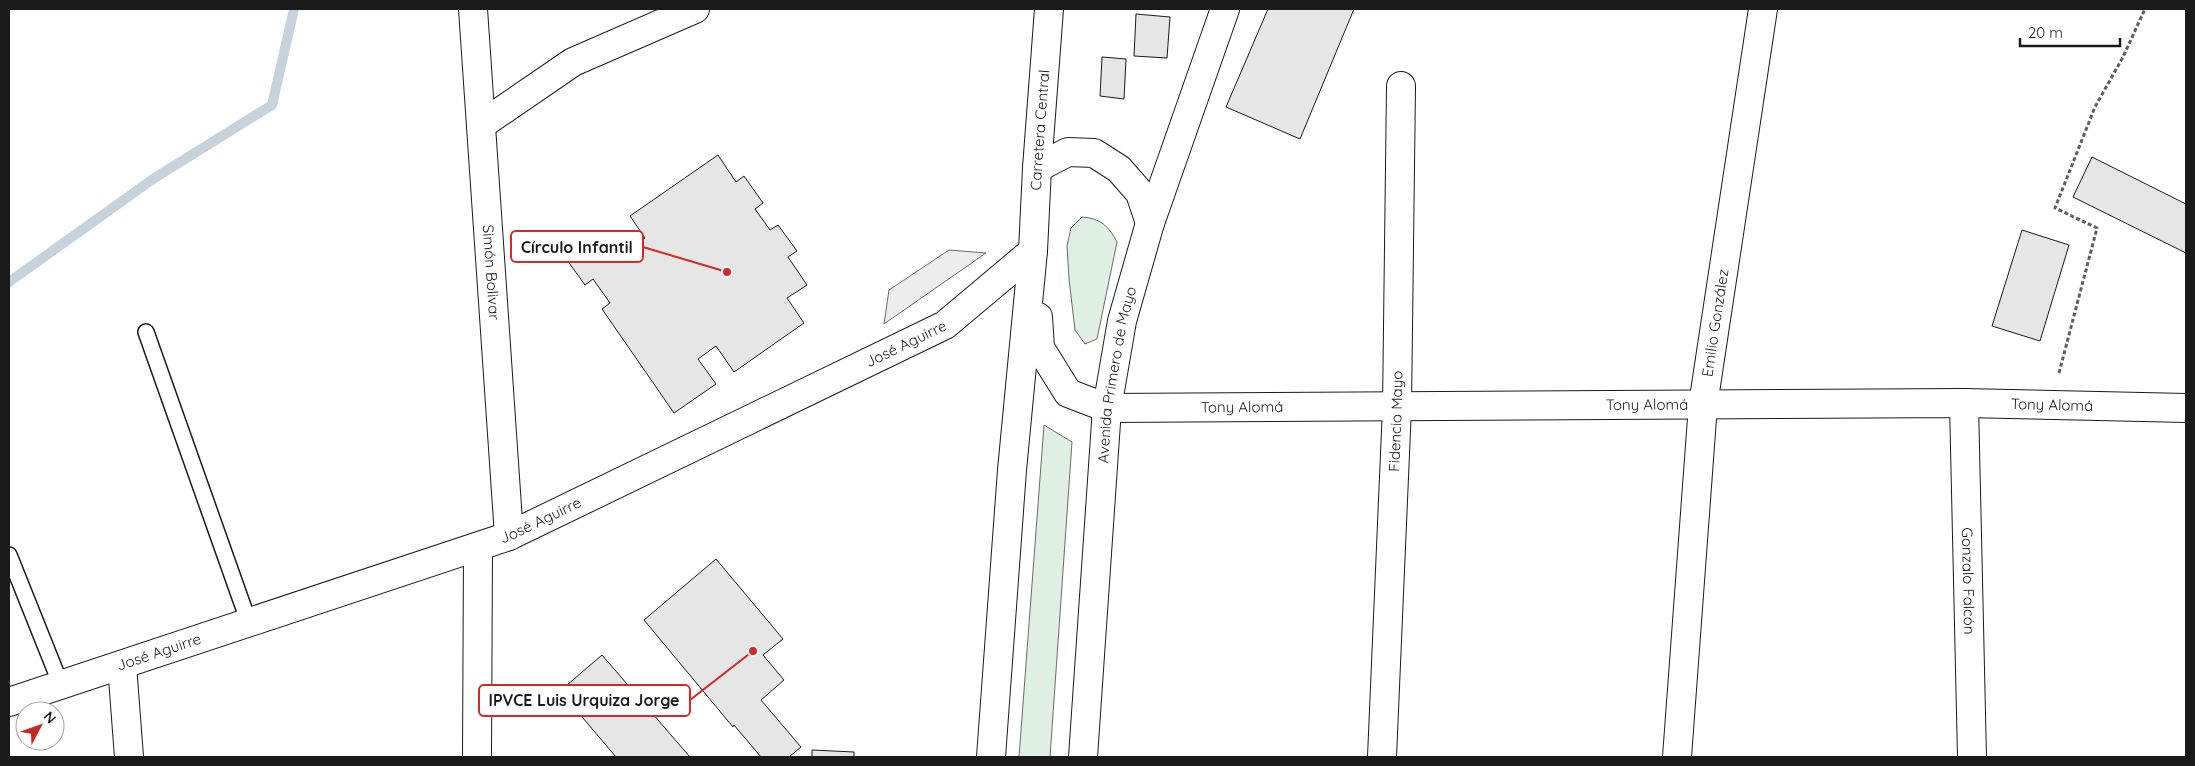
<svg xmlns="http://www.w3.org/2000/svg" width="2195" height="766" viewBox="0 0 2195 766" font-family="Quicksand,sans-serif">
	<rect width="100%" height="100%" fill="#fff"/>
	<path fill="#e0efe3" stroke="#6a6a6a" d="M1082,217C1101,218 1109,227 1117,242L1097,339L1085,344L1075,330L1069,279L1067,246L1071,228Z
		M1044,425L1072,442L1050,757H1019Z"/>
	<path fill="#ededed" stroke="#6a6a6a" d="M949,250L986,253L884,324L889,290Z"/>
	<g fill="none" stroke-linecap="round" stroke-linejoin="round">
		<path stroke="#c6d2dc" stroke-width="10" d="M9,282L153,179L272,105L294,9"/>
	</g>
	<path fill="#e6e6e6" stroke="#1a1a1a" d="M1268,9H1354L1300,139L1226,107Z
		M1136,14L1170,17L1167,58L1134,56Z
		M1102,57L1126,59L1124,99L1100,96Z
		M718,155L736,182L744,176L763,203L755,209L770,230L778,225L797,251L788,257L807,285L787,298L804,323L734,372L716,346L698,359L716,384L674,413L602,309L610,303L593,279L585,285L567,260L607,232L623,254L645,238L630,216Z
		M2092,157L2186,204V253L2073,197Z
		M2022,230L2069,245L2040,341L1992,326Z
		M716,559L783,639L763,655L784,680L761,700L801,747L789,757H761L734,725L733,727L644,620Z
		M602,655L690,757H616L560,691Z
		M812,750L854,752V757H812Z"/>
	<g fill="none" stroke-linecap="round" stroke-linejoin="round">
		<defs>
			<path id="lane" d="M146,332L249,623
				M9,555L61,685"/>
			<g id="street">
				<path id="s1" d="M473,9L509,536"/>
				<path d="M481,125L573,62L695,9"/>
				<path id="s2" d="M1964,403L1972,757"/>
				<path d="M122,665L129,757"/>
				<path id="s3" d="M9,702L509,536L945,325L1033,251"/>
				<path d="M477,757L478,547"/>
				<path id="s4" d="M1382,757L1397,407L1401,86"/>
				<path id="s5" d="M1677,757L1703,405L1763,9"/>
			</g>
			<g id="secondary">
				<path id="s6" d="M1107,408L1964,403L2186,408"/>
			</g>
			<g id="primary">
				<path d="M1037,168L1068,152L1094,153L1119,169L1140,193L1150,223"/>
				<path d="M1038,317L1040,348L1068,393L1107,408"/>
				<path id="s7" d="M991,757L1012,470L1033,251L1037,168L1049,9"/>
				<path id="s8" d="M1083,757L1107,408L1122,321L1150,223L1225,9"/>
			</g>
		</defs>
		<use href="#lane" stroke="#1a1a1a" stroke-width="18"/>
		<use href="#street" stroke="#1a1a1a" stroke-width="30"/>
		<use href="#secondary" stroke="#1a1a1a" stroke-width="30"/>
		<use href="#primary" stroke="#1a1a1a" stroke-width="30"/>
		<path stroke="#5f5f5f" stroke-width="3" stroke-dasharray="4 2.5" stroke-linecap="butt" d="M2059,373L2097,228L2055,208L2095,107L2123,57L2145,9"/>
		<use href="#lane" stroke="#fff" stroke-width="15"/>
		<use href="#street" stroke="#fff" stroke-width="28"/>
		<use href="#secondary" stroke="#fff" stroke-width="28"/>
		<use href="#primary" stroke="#fff" stroke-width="28"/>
	</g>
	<g text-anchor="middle" stroke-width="4" stroke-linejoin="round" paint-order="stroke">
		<g font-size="15" fill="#1a1a1a" stroke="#fff">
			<text dy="5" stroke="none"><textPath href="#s7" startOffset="629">Carretera Central</textPath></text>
			<text dy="5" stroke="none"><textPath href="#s1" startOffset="264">Simón Bolivar</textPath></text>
			<text dy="5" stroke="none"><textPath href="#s5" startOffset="436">Emilio González</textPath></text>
			<text dy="5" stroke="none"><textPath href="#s3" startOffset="968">José Aguirre</textPath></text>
			<text dy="5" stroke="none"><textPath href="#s8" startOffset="384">Avenida Primero de Mayo</textPath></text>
			<text dy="5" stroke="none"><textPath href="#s6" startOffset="540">Tony Alomá</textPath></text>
			<text dy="5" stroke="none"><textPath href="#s6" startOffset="945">Tony Alomá</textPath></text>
			<text dy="5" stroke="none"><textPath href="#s6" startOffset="135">Tony Alomá</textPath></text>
			<text dy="5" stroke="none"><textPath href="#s4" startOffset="336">Fidencio Mayo</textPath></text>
			<text dy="5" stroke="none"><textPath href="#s3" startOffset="562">José Aguirre</textPath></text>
			<text dy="5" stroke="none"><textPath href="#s2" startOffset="178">Gonzalo Falcón</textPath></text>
			<text dy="5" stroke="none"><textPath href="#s3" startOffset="158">José Aguirre</textPath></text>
		</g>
	</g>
	<path fill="none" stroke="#d62828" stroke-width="2" d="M727 272L643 247M753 651L690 700"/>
	<g fill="#d62828" stroke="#fff" stroke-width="2">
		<circle cx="727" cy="272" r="5"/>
		<circle cx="753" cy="651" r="5"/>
	</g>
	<g fill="#fff" stroke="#d62828" stroke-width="2">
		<rect x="511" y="231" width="132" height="31" rx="5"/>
		<rect x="479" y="685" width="211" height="31" rx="5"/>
	</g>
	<g font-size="16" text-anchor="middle" font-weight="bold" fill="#1a1a1a">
		<text x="577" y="253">Círculo Infantil</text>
		<text x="584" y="706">IPVCE Luis Urquiza Jorge</text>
	</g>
	<rect width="2195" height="766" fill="none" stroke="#1a1a1a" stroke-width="20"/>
	<g transform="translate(40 726) rotate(49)"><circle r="24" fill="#ffffff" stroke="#a3a3a3"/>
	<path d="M0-4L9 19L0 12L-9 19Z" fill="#c62828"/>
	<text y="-8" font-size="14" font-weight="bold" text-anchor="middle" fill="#1a1a1a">N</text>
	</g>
	<path d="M2020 38v8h100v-8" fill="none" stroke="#1a1a1a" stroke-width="2.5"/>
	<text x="2028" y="38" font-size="15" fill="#1a1a1a" stroke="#ffffff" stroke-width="4" paint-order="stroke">20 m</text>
</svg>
